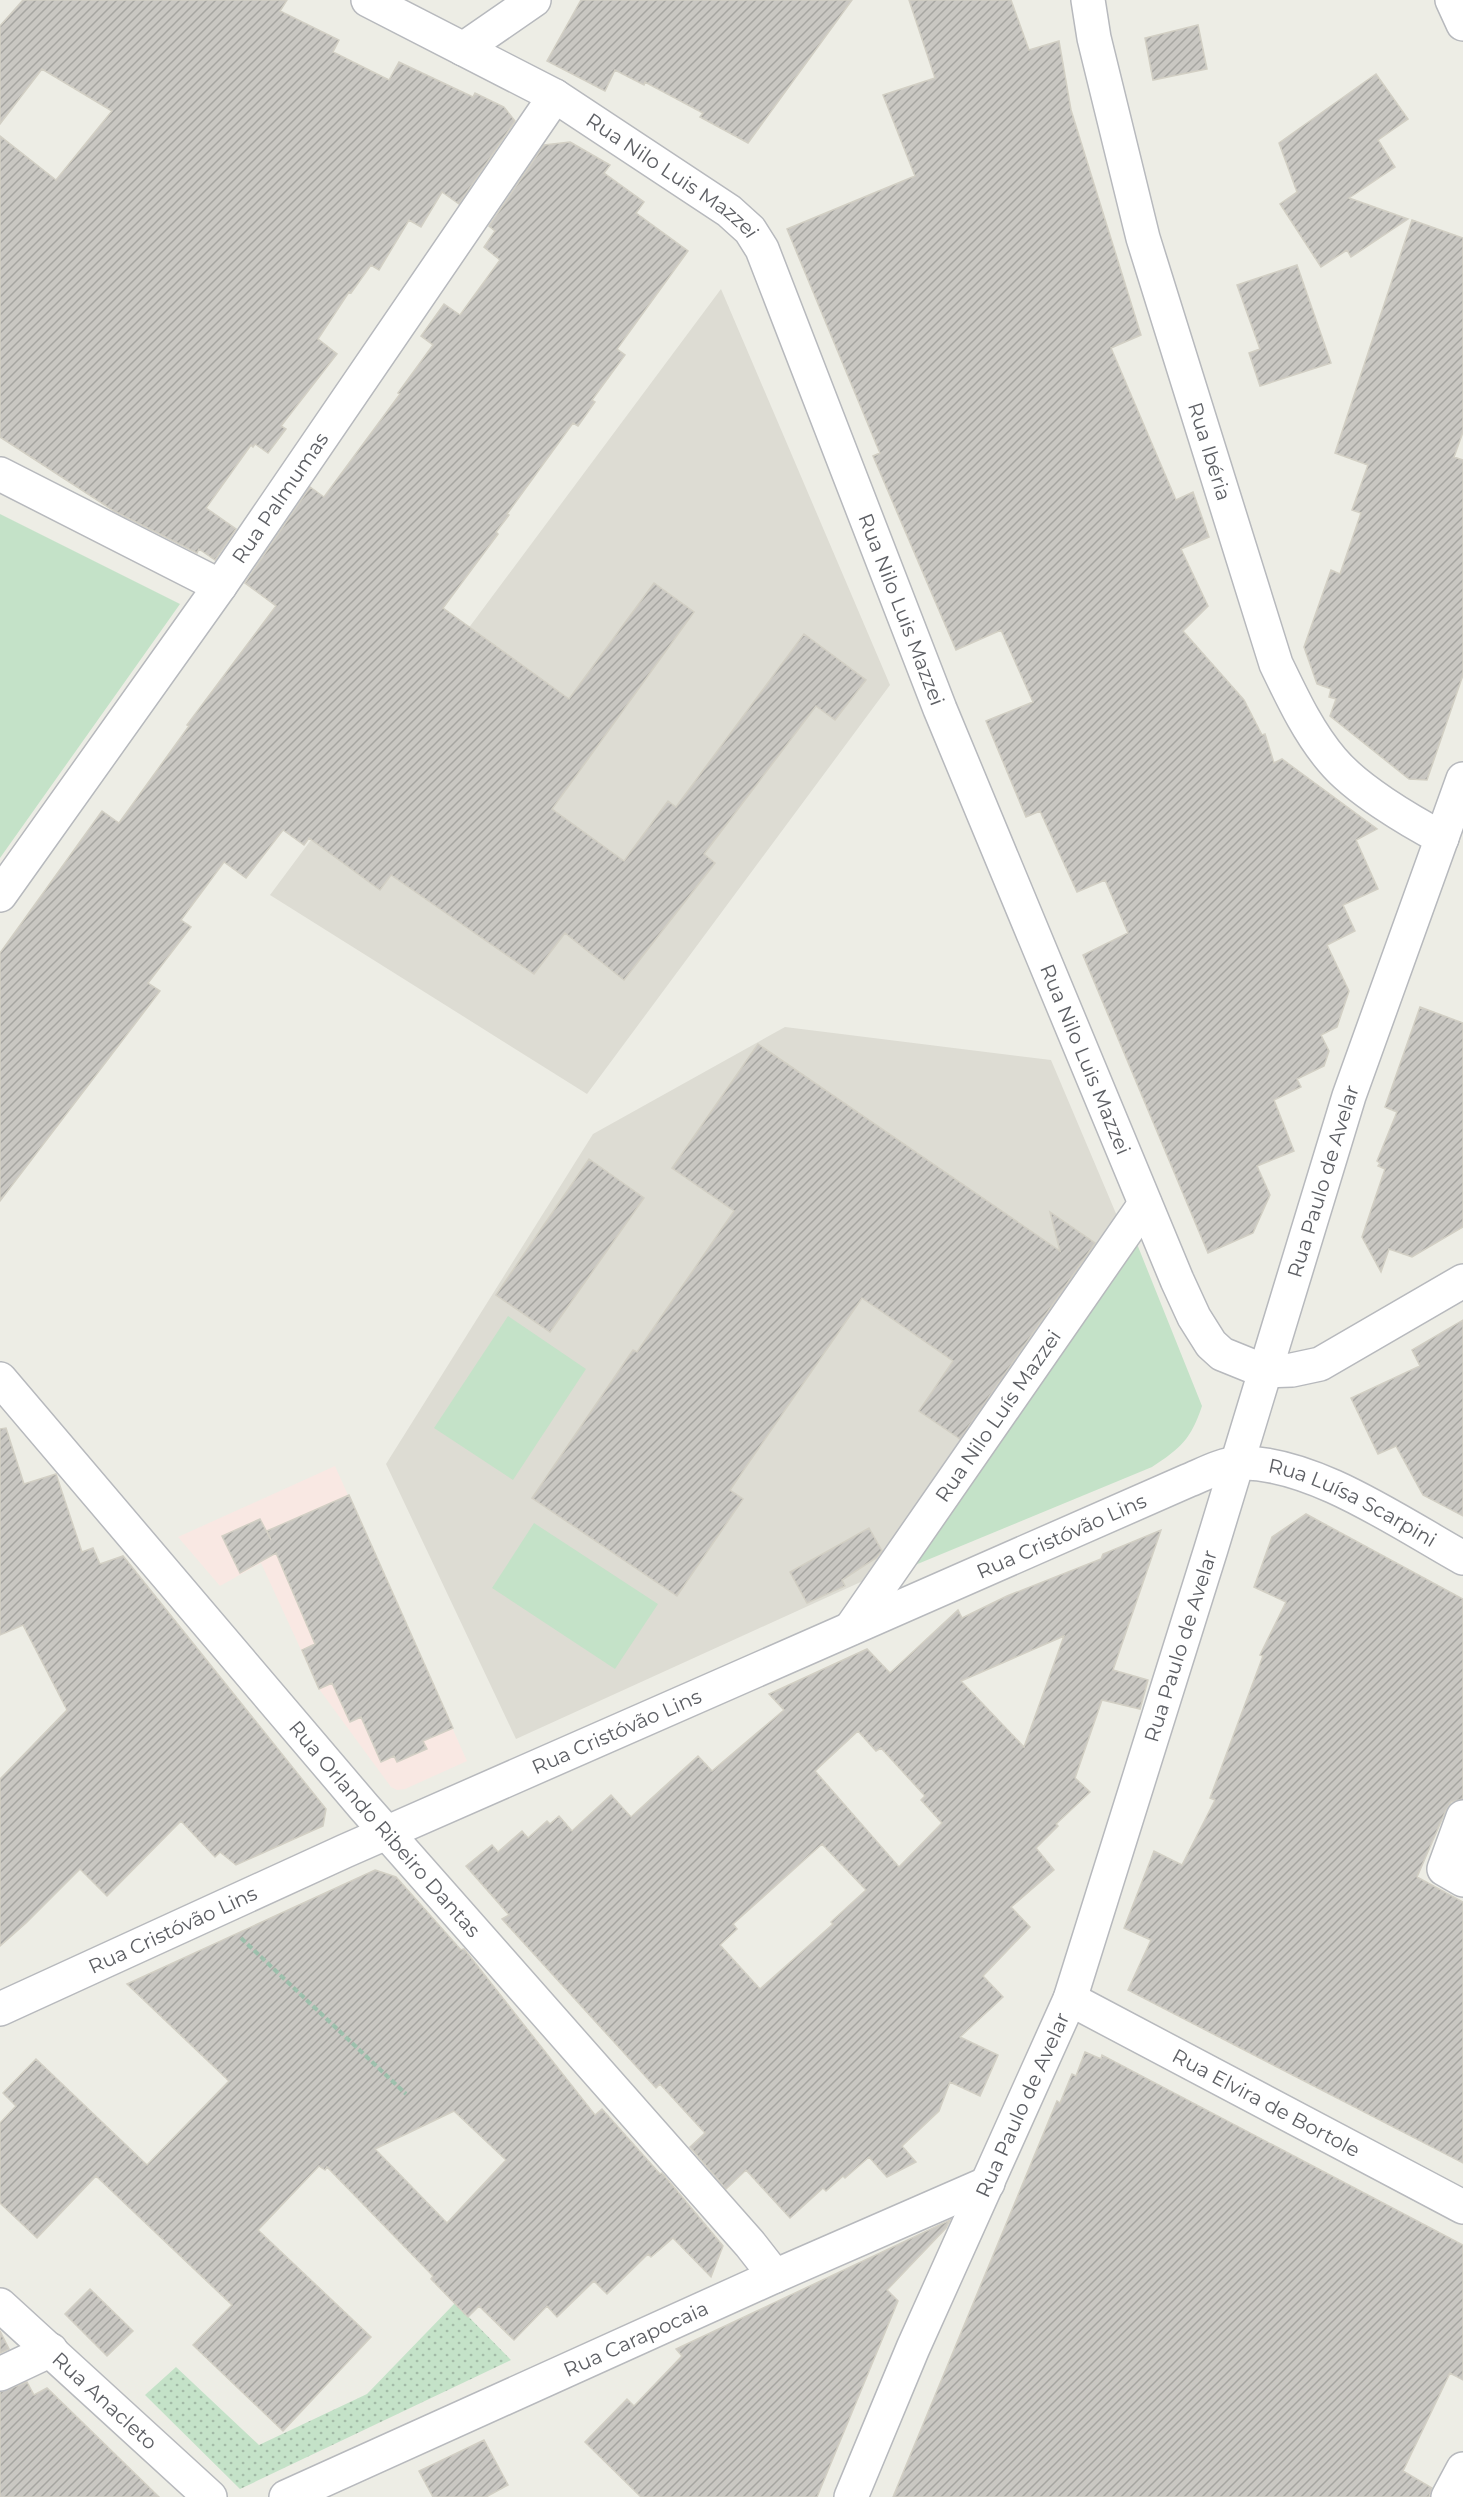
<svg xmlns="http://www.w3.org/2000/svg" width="1463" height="2497" viewBox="0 0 1463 2497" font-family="Montserrat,sans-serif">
	<defs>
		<pattern id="garden-dots" width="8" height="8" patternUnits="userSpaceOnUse" patternTransform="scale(1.5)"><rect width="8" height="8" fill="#c4e2c8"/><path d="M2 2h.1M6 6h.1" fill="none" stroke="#a2baa6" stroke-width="1.8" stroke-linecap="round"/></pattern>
		<pattern id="building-hatch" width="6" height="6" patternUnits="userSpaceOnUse" patternTransform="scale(1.5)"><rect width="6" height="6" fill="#c9c7c2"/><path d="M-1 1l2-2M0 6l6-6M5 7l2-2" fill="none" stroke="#a6a5a1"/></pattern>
	</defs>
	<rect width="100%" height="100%" fill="#edede5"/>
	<path fill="#dddcd3" d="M721,289L890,685L587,1094L270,895Z
		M785,1027L1051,1060L1120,1223L876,1575L516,1739L386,1464L593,1134Z"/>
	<path fill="#f9e8e3" d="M335,1466L467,1761L405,1789L397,1790L391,1787L319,1689L261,1563L220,1586L178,1537Z"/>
	<path fill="#c4e2c8" d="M0,514L180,604L0,858Z
		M1133,1234L1202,1406C1191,1439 1181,1448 1152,1467L903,1570Z
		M508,1316L586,1369L513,1480L434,1428Z
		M534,1523L658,1604L615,1669L492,1588Z"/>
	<path fill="url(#garden-dots)" d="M455,2303L511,2360L240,2489L145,2395L176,2367L259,2445L367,2394Z"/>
	<path fill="url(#building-hatch)" stroke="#d2cfc4" stroke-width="1.5" fill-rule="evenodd" d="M23,0H287L280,11L339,40L333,52L389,80L399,62L473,97L475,93L504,107L515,121L459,204L442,192L421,227L409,220L379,270L371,265L351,293L349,292L318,339L337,354L281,426L286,429L268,453L255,444L253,447L251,445L206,508L236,529L215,560L199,549L197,553L114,511L0,437V136L56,180L112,111L42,69L0,124V26Z
		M581,0H852L748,143L700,117L703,113L645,82L644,85L615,70L605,91L547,61Z
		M909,0H1011L1029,50L1059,41L1071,110L1141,335L1111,348L1176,500L1193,492L1209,537L1181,549L1208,606L1183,631L1244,700L1262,735L1265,734L1274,763L1282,759L1377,829L1356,840L1378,889L1343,905L1355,931L1327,945L1349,991L1337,1027L1321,1035L1329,1051L1324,1066L1297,1079L1301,1087L1274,1100L1294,1151L1257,1166L1270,1195L1253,1233L1208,1253L1083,955L1128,933L1105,880L1077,892L1040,811L1026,817L986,721L1033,702L1001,630L956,650L873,456L880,453L877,446L787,229L915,176L883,95L935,78Z
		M1198,25L1207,69L1153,80L1145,38Z
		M1376,74L1408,119L1378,140L1395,167L1349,198L1408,219L1351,257L1347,250L1321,267L1280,204L1297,192L1279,143Z
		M570,142L610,165L604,173L644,202L636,213L688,251L617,349L625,355L592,400L595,402L578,426L573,423L507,514L509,515L496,532L498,534L443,608L569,699L654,583L694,612L552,809L624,861L668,801L676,807L804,634L866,680L835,720L816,706L704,854L715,863L624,980L565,933L534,974L391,875L380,890L309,838L304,845L283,830L246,878L224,862L181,920L191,927L148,983L160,991L0,1201V953L102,811L119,823L189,726L187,725L276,606L245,583L310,487L324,497L400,394L398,393L433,345L421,336L444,304L460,315L500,260L484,247L495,231L489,226L544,145Z
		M1412,220L1463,238V432L1454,457L1463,460V675L1427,780L1409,779L1330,716L1336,699L1329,697L1331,689L1317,684L1304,647L1331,570L1340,574L1361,513L1352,510L1368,465L1335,453Z
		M1297,265L1331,363L1260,386L1249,353L1260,349L1237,285Z
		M1420,1007L1463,1023V1227L1412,1257L1389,1249L1381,1272L1362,1237L1385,1169L1378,1166L1380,1163L1377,1161L1397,1112L1385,1107Z
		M758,1044L1060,1251L1050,1212L1095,1243L960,1439L919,1411L953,1361L862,1298L730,1490L743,1499L677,1596L532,1498L633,1350L637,1352L734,1211L672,1168Z
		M589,1159L644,1198L550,1332L496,1295Z
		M1463,1320V1516L1423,1495L1396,1446L1378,1454L1351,1398L1420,1366L1412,1350Z
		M6,1428L24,1484L56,1474L82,1552L93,1548L100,1564L123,1556L326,1809L323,1826L236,1865L220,1852L215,1857L181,1821L107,1896L80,1869L26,1923L0,1946V1779L67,1710L23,1625L0,1635V1429Z
		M349,1495L453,1728L423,1741L427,1749L397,1762L394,1756L381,1762L361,1717L350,1722L332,1683L319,1689L302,1650L315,1644L276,1553L240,1573L222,1536L260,1519L271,1540L267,1531Z
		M1306,1514L1463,1599V1799L1451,1802L1446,1810L1417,1877L1463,1902V2163L1128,1990L1151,1940L1124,1928L1154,1851L1182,1865L1215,1800L1210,1798L1263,1656L1260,1655L1286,1602L1254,1587L1272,1537Z
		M869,1528L882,1551L876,1558L842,1580L845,1586L807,1603L790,1572Z
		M1161,1530L1113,1670L1148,1680L1140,1709L1102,1700L1075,1778L1090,1792L1056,1824L1058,1826L1036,1848L1054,1870L1011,1907L1030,1927L983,1976L1003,1997L960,2037L998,2055L980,2096L950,2082L939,2111L902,2146L916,2162L887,2177L869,2157L845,2178L843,2176L826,2191L823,2188L790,2218L746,2170L726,2189L690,2147L705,2133L660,2084L656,2088L502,1919L509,1915L466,1866L492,1845L498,1852L522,1831L528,1838L547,1821L550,1824L559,1816L572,1831L611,1795L631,1817L698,1756L712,1771L784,1710L769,1694L867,1649L890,1673L958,1610L962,1618L1007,1596L1101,1559L1103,1554ZM1064,1636L1024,1747L961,1681ZM858,1731L876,1751L881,1748L925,1796L921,1800L942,1823L899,1867L815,1771ZM822,1844L866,1890L831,1922L833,1924L760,1989L720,1945L737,1929L733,1924Z
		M375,1870L396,1877L461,1950L464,1949L595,2115L602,2109L660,2174L662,2173L723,2246L711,2277L673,2238L651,2257L648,2254L607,2294L594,2281L557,2317L547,2306L514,2340L479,2306L468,2317L431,2279L433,2276L327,2167L325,2170L319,2166L258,2230L371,2337L283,2431L193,2345L232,2305L96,2176L37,2238L0,2203V2123L16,2106L3,2093L36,2059L147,2165L229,2081L127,1984ZM454,2111L506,2160L447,2223L375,2149Z
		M1085,2052L1101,2059L1102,2055L1463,2245V2380L1450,2373L1403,2471L1432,2488L1429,2497H893L1057,2101L1060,2103L1072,2074L1076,2076Z
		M950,2220L946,2228L887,2290L898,2301L817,2497H641L585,2442L627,2399L634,2406L682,2356L676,2349Z
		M90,2289L133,2331L107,2356L65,2314Z
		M0,2331L9,2349L0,2353Z
		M27,2382L34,2395L47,2388L159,2497H0V2392Z
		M484,2440L508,2485L486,2497H433L419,2471Z"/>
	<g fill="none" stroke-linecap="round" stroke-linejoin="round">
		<defs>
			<g id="minor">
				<path id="s1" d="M368,0L555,96L729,211L750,230L762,249L940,709L1177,1280L1194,1317L1211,1344L1222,1354L1264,1371L1292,1370L1320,1364L1463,1281"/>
				<path id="s2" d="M1088,0L1094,38L1143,238L1276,664C1292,697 1308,732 1332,760C1356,789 1408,820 1442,838"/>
				<path d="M1452,0L1463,24"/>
				<path d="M463,49L534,0"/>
				<path d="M0,474L220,586"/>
				<path id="s3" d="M0,895L220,586L555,96"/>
				<path id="s4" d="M0,1379L364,1807L750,2244L775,2276"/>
				<path id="s5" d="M851,1628L1145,1204"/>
				<path d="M1463,1817L1444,1869L1463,1880"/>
				<path id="s6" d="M1070,1999L1463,2207"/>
				<path id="s7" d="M0,2009L345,1851L1187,1481C1202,1475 1222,1464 1239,1463C1312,1461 1400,1523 1463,1558"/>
				<path id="s8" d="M0,2305L210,2497"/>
				<path d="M0,2374L51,2350"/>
				<path id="s9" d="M286,2497L775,2276L988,2183"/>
				<path id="s10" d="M851,2497L913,2348L1070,1999L1211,1549L1349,1096L1463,779"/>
				<path d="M1448,2497L1463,2469"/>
			</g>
		</defs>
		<use href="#minor" stroke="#b7b9bd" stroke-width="36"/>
		<path stroke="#9cc0ac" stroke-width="4" stroke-dasharray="6 3" stroke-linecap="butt" d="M241,1938L406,2094"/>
		<use href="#minor" stroke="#fff" stroke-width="33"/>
	</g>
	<g text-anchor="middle" stroke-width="4.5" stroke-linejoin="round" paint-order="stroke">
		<g font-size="20" fill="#5d5f64" stroke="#fff">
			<text dy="7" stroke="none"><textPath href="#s1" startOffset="352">Rua Nilo Luis Mazzei</textPath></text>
			<text dy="7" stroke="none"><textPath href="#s2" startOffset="468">Rua Ibéria</textPath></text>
			<text dy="7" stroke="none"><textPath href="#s3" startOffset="486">Rua Palmumas</textPath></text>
			<text dy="7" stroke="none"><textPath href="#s1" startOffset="856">Rua Nilo Luis Mazzei</textPath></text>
			<text dy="7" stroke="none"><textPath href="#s1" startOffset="1342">Rua Nilo Luis Mazzei</textPath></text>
			<text dy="7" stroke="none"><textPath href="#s10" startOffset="1400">Rua Paulo de Avelar</textPath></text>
			<text dy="7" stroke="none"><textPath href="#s5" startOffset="258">Rua Nilo Luís Mazzei</textPath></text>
			<text dy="7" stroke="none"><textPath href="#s7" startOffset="1476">Rua Luísa Scarpini</textPath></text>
			<text dy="7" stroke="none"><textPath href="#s7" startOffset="1162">Rua Cristóvão Lins</textPath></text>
			<text dy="7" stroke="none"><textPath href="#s10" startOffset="914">Rua Paulo de Avelar</textPath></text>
			<text dy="7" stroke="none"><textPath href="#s7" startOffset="676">Rua Cristóvão Lins</textPath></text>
			<text dy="7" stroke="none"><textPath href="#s4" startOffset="592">Rua Orlando Ribeiro Dantas</textPath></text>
			<text dy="7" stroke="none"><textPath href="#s7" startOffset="190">Rua Cristóvão Lins</textPath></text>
			<text dy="7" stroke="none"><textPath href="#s6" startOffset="222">Rua Elvira de Bortole</textPath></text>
			<text dy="7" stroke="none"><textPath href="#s10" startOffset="428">Rua Paulo de Avelar</textPath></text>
			<text dy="7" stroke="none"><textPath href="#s9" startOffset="384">Rua Carapocaia</textPath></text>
			<text dy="7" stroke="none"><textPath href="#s8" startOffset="142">Rua Anacleto</textPath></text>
		</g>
	</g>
</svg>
